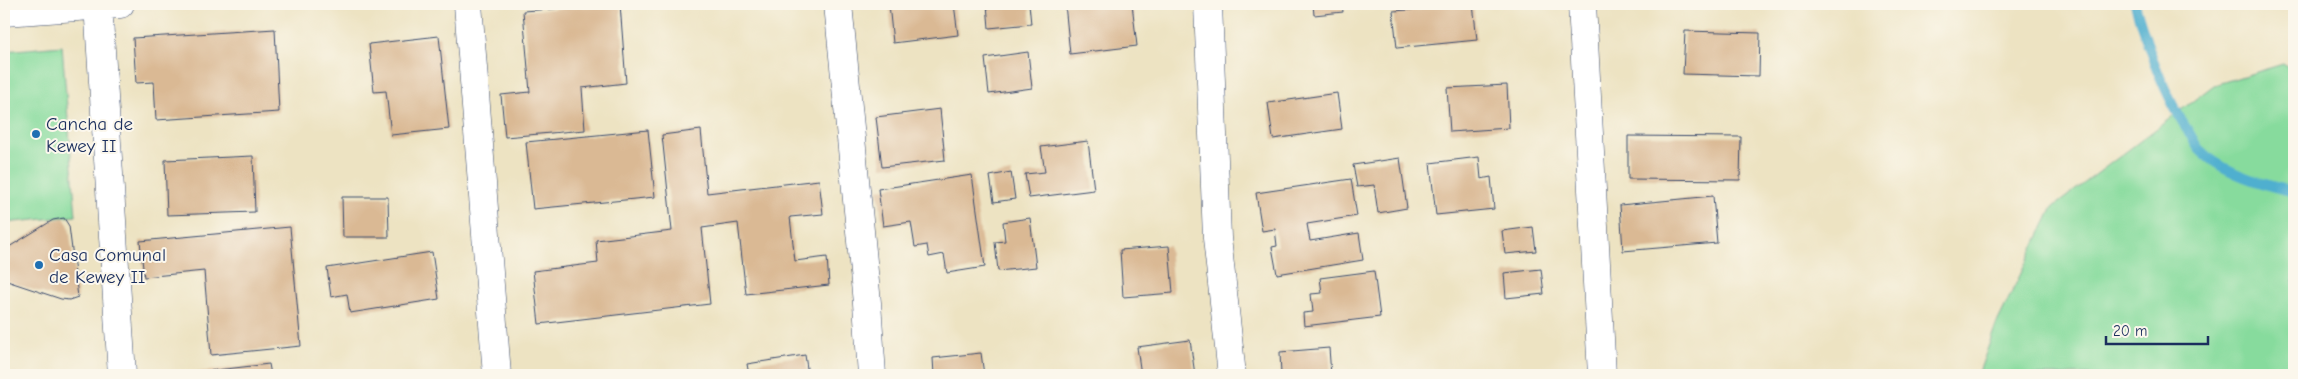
<svg xmlns="http://www.w3.org/2000/svg" width="2298" height="379" viewBox="0 0 2298 379" font-family="'Comic Neue',sans-serif">
	<rect width="100%" height="100%" fill="#fbf7ec"/>
	<filter id="ink" filterUnits="userSpaceOnUse"><feTurbulence type="fractalNoise" baseFrequency=".02" numOctaves="2"/><feDisplacementMap in="SourceGraphic" scale="10" xChannelSelector="R" yChannelSelector="G"/><feConvolveMatrix kernelMatrix="1 2 1 2 8 2 1 2 1" color-interpolation-filters="sRGB"/></filter>
	<filter id="wash" filterUnits="userSpaceOnUse"><feTurbulence type="fractalNoise" baseFrequency=".0096" numOctaves="4" result="noise"/><feDisplacementMap in="SourceGraphic" scale="20" xChannelSelector="R" yChannelSelector="G"/><feGaussianBlur stdDeviation="1.12" result="paint"/><feColorMatrix in="noise" values="0 0 0 0 0 0 0 0 0 0 0 0 0 0 0 0 0 1.4 0 .05"/><feComposite in="paint" operator="in"/></filter>
	<g filter="url(#wash)">
		<rect width="100%" height="100%" fill="#ede3c2"/>
		<path fill="#87db9d" stroke="#51857e" d="M62,46L76,216L4,223V51Z
			M2283,64L2294,71V375H1978L1996,325L2053,207L2214,85Z"/>
		<g fill="none" stroke-linecap="round" stroke-linejoin="round">
			<path stroke="#50afcf" stroke-width="10" d="M2135,4C2148,49 2164,95 2190,134C2193,139 2196,146 2200,150C2222,173 2265,185 2294,192"/>
		</g>
		<g id="blocks">
			<path fill="#dab994" d="M620,4L626,83L582,88L585,130L505,137L501,95L530,92L523,11Z
				M889,4H954L958,35L893,43Z
				M987,4H1029L1031,24L989,28Z
				M1065,4H1132L1137,46L1070,54Z
				M1313,4H1342L1343,12L1314,15Z
				M1422,4H1473L1477,40L1397,48L1393,11L1423,9Z
				M1729,4H1751V5L1729,7Z
				M275,29L279,112L156,120L154,82L136,83L133,38Z
				M1685,31L1760,33L1759,76L1683,74Z
				M439,36L449,129L391,135L386,91L374,92L369,44Z
				M1028,52L1032,88L989,94L985,58Z
				M1507,85L1509,128L1450,132L1447,88Z
				M1337,93L1342,129L1273,139L1268,103Z
				M940,109L945,160L882,167L876,117Z
				M648,130L655,197L533,209L526,142Z
				M701,130L707,193L819,180L823,214L790,217L795,261L827,257L829,285L746,294L738,223L702,228L710,304L539,324L533,271L598,263L596,240L672,231L662,135Z
				M1628,136L1741,137L1740,180L1628,179Z
				M1088,141L1094,190L1029,198L1025,174L1045,172L1041,147Z
				M253,156L255,212L167,215L165,160Z
				M1479,157L1481,179L1491,177L1494,209L1436,215L1430,163Z
				M1400,158L1407,208L1378,213L1374,185L1357,187L1353,165Z
				M1011,172L1015,199L994,202L990,176Z
				M972,175L985,267L947,273L944,254L929,257L927,245L915,247L911,222L883,226L878,189Z
				M1351,179L1357,216L1307,224L1310,241L1359,233L1363,260L1277,274L1272,247L1277,246L1275,229L1262,231L1256,193Z
				M1713,196L1717,243L1623,251L1620,205Z
				M342,197H388L389,237H343Z
				M64,218L69,226L78,297L69,300L61,299L4,280V250L53,220Z
				M1030,218L1036,267L998,271L995,242L1005,241L1003,222Z
				M290,227L301,346L211,355L204,271L144,277L140,241Z
				M1533,227L1536,251L1505,254L1502,231Z
				M1169,246L1173,293L1123,297L1120,250Z
				M432,252L439,299L350,313L347,294L331,297L327,268Z
				M1541,269L1544,294L1506,298L1504,273Z
				M1374,271L1380,317L1304,326L1303,313L1313,312L1311,294L1322,293L1320,278Z
				M1190,340L1195,375H1141L1137,347Z
				M1329,348L1331,375H1281L1280,352Z
				M981,353L984,375H934L933,358Z
				M805,355L808,375H749L747,364Z
				M269,364L271,375H192L191,373Z"/>
		</g>
	</g>
	<g filter="url(#ink)">
		<use href="#blocks" fill-opacity="0" stroke="#3a4a6d" stroke-width="1"/>
		<g fill="none" stroke-linecap="round" stroke-linejoin="round">
			<defs>
				<path id="minor" d="M98,4L122,375
					M468,4L497,375
					M838,4L867,303L872,375
					M1208,4L1217,238L1232,375
					M1582,4L1602,375
					M4,12L120,4"/>
			</defs>
			<use href="#minor" stroke="#3a4a6d" stroke-width="29"/>
			<use href="#minor" stroke="#fff" stroke-width="28"/>
		</g>
	</g>
	<g fill="#1f6fb2" stroke="#fbf7ec" stroke-width="2">
		<circle cx="36" cy="134" r="5"/>
		<circle cx="39" cy="265" r="5"/>
	</g>
	<g text-anchor="middle" stroke-width="4" stroke-linejoin="round" paint-order="stroke">
		<g font-size="19" fill="#1b2f5e" stroke="#fbf7ec" text-anchor="start">
			<text x="46" y="130">Cancha de<tspan x="46" dy="22">Kewey II</tspan></text>
			<text x="49" y="261">Casa Comunal<tspan x="49" dy="22">de Kewey II</tspan></text>
		</g>
	</g>
	<rect width="2298" height="379" fill="none" stroke="#fbf7ec" stroke-width="20"/>
	<path d="M2106 336v8h102v-8" fill="none" stroke="#1b2f5e" stroke-width="2.5"/>
	<text x="2113" y="336" font-size="15" fill="#1b2f5e" stroke="#fbf7ec" stroke-width="4" paint-order="stroke">20 m</text>
</svg>
